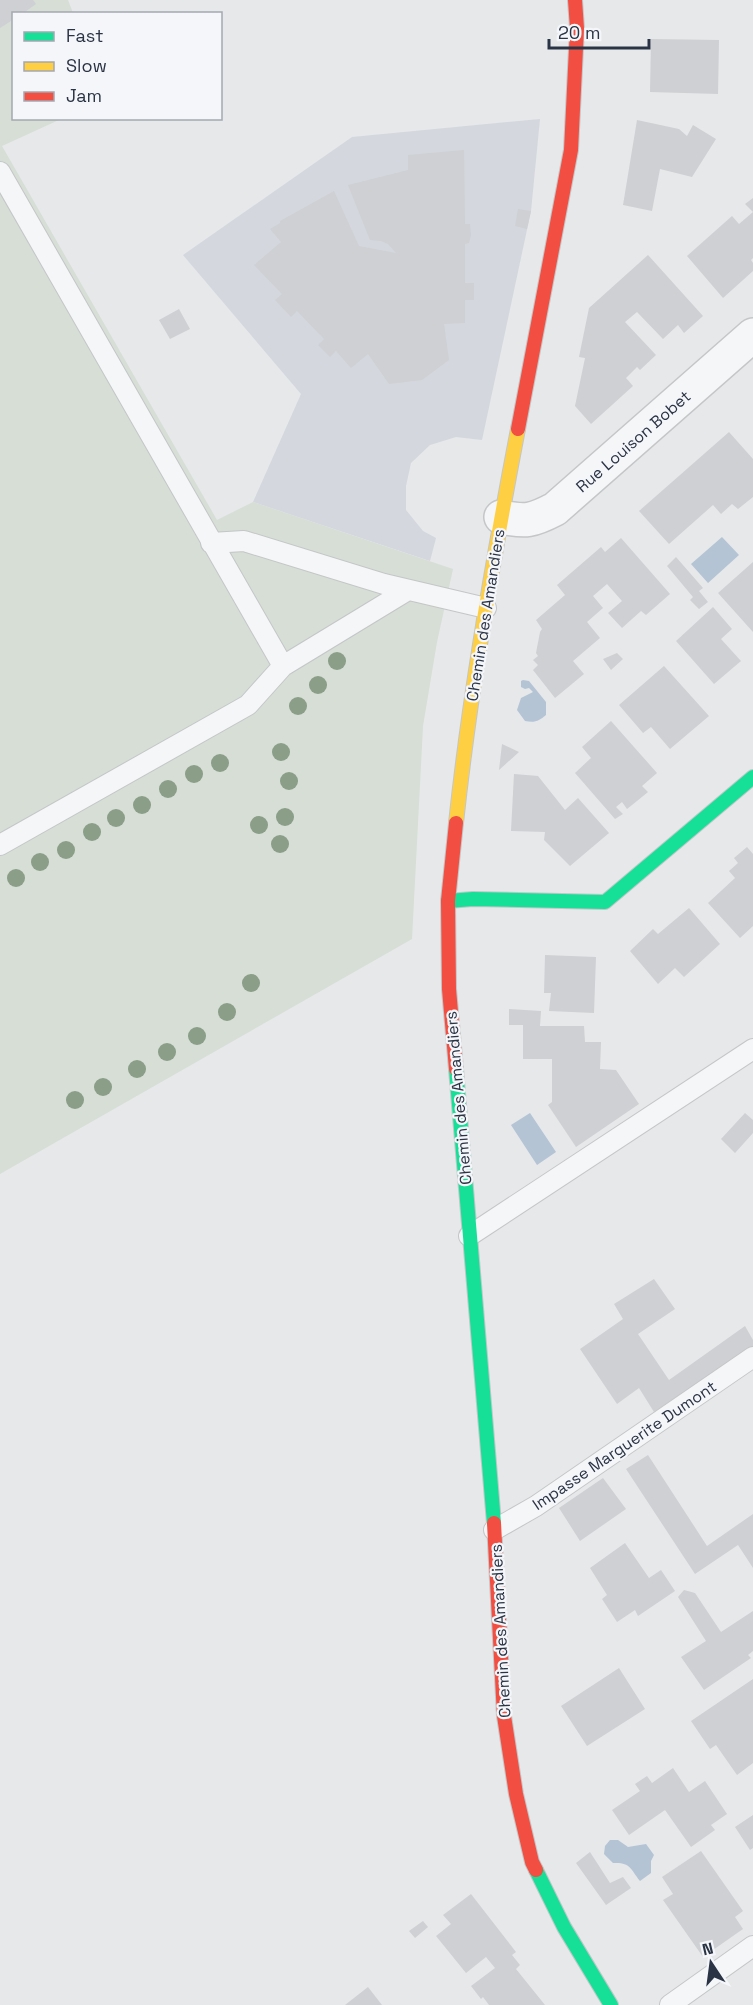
<svg xmlns="http://www.w3.org/2000/svg" width="753" height="2005" viewBox="0 0 753 2005" font-family="'Space Grotesk',sans-serif">
	<rect width="100%" height="100%" fill="#e6e8ea"/>
	<path fill="#d4d7dd" d="M540,119L531,211L482,440L456,437L430,445L411,463L406,486V510L423,531L436,538L430,561L253,502L301,394L183,255L352,137Z"/>
	<path fill="#d6ded6" d="M0,0H68L73,13L14,14V118L61,119L2,146L217,520L253,502L453,569L437,642L423,726L412,939L0,1174Z"/>
	<path fill="#b4c4d5" d="M722,537L739,555L708,583L691,564Z
		M523,680L529,681L546,702V715C539,721 535,723 525,721L517,710L521,698L533,692L529,688L525,689L521,687V681Z
		M530,1113L556,1152L537,1165L511,1125Z
		M610,1840H618L628,1847L646,1844L654,1855L651,1861V1873L640,1881C630,1868 630,1862 613,1863L604,1854L605,1846Z"/>
	<path fill="#ced0d3" d="M0,0H33L36,4L22,14H14V19L0,28Z
		M651,39L719,40L718,94L650,92Z
		M637,120L679,129L687,136L693,125L716,139L692,177L660,169L652,211L623,205Z
		M464,150L465,224H470L471,235L469,243L465,244V283H474V300H465V323L444,324L449,360L422,380L389,384L368,354L351,368L336,351L330,357L318,345L324,339L297,311L291,317L275,300L282,294L254,265L281,242L270,229L280,223V221L334,191L359,246L396,253L388,244L381,241L370,240L348,185L408,170V155Z
		M753,198V258L751,260L753,263V271L723,298L687,256L732,216L739,224L753,212L745,204Z
		M518,209L531,211L527,229L515,226Z
		M648,255L703,316L684,333L678,325L663,339L637,312L625,322L656,355L640,370L637,367L626,378L633,386L591,424L575,406L585,358L579,357L589,308Z
		M179,309L190,329L170,339L159,320Z
		M729,432L753,459V497L738,509L732,504L721,514L713,505L669,544L639,511Z
		M621,538L670,594L646,615L641,611L622,628L608,613L622,601L607,584L593,596L603,608L587,622L600,638L573,661L584,674L555,698L533,670L538,665L533,660L538,656L536,653L540,632L542,629L536,620L565,595L557,585L601,547L605,552Z
		M676,557L703,588L699,591L708,602L699,609L690,600L693,597L667,566Z
		M753,562V632L718,593Z
		M713,607L732,629L721,639L741,661L714,684L676,641Z
		M617,653L623,659L611,670L603,659Z
		M664,666L709,716L670,749L651,727L643,733L619,705Z
		M611,721L657,773L642,786L648,792L637,801L627,809L622,802L616,807L623,814L615,819L575,773L591,758L582,747Z
		M502,744L519,752L499,770Z
		M514,774L538,776L565,810L578,798L609,833L570,866L544,840L545,832L511,831Z
		M747,847L753,854V926L740,938L708,903L735,878L729,871L738,863L734,858Z
		M689,908L720,944L684,977L675,968L658,984L630,951L653,929L658,934Z
		M545,955L596,957L594,1013L549,1011L551,993H544Z
		M509,1009L541,1011L540,1026H584L585,1042H601L600,1069L616,1070L639,1104L576,1147L548,1105L552,1102V1059H523V1025H509Z
		M745,1113L753,1120V1133L735,1153L721,1139Z
		M654,1279L675,1309L638,1334L669,1380L745,1326L753,1340V1346L654,1412L639,1388L617,1404L580,1349L623,1319L614,1304Z
		M648,1455L707,1546L753,1514V1568L738,1545L695,1574L626,1469Z
		M603,1478L626,1509L580,1541L559,1508Z
		M625,1543L649,1578L661,1570L675,1591L638,1616L635,1610L617,1622L602,1599L607,1595L590,1568Z
		M684,1590L695,1593L721,1632L753,1611V1651L748,1655L751,1658L704,1690L681,1657L706,1641L678,1597Z
		M619,1668L645,1709L587,1746L561,1706Z
		M753,1679V1763L737,1775L716,1745L710,1749L691,1721Z
		M673,1768L689,1792L705,1781L727,1814L711,1825L715,1830L691,1847L665,1810L629,1835L612,1810L640,1791L635,1784L647,1776L652,1783Z
		M753,1815V1848L750,1850L735,1827Z
		M701,1851L743,1911L735,1917L743,1929L703,1957L663,1900L673,1894L662,1877Z
		M590,1852L610,1883L623,1877L631,1888L606,1905L576,1863Z
		M471,1894L516,1952L512,1955L520,1965L516,1969L545,2005H489L483,1997L481,1999L471,1986L495,1968L486,1957L466,1973L436,1936L451,1924L443,1915Z
		M423,1921L428,1927L415,1938L409,1931Z
		M368,1987L382,2005H345Z"/>
	<g fill="none" stroke-linecap="round" stroke-linejoin="round">
		<defs>
			<path id="lane" d="M0,172L283,666
				M211,543L244,541L384,584L486,608
				M0,845L248,705L283,666L408,590
				M469,1236L753,1049
				M494,1530L536,1506L753,1357
				M670,2005L753,1946"/>
			<path id="street" d="M501,517C526,522 532,521 555,509L753,335"/>
			<path id="fast" d="M448,901L473,899L605,902L753,777
				M456,1069L494,1523
				M536,1870L564,1927L611,2005"/>
			<path id="slow" d="M456,823C470,691 493,559 518,429"/>
			<path id="jam" d="M518,429L571,150L577,28L575,0
				M456,1069L449,989L448,901L456,823
				M494,1523L504,1716L516,1794L532,1862L536,1870"/>
		</defs>
		<use href="#lane" stroke="#c4c6c8" stroke-width="22"/>
		<use href="#street" stroke="#c4c6c8" stroke-width="36"/>
		<use href="#fast" stroke="#c4c6c8" stroke-width="16"/>
		<use href="#slow" stroke="#c4c6c8" stroke-width="16"/>
		<use href="#jam" stroke="#c4c6c8" stroke-width="16"/>
		<use href="#lane" stroke="#f5f6f7" stroke-width="20"/>
		<use href="#street" stroke="#f5f6f7" stroke-width="33"/>
		<use href="#fast" stroke="#16e098" stroke-width="14"/>
		<use href="#slow" stroke="#ffcf43" stroke-width="14"/>
		<use href="#jam" stroke="#f24e42" stroke-width="14"/>
	</g>
	<g fill="#8a9e88">
		<circle cx="337" cy="661" r="9"/>
		<circle cx="318" cy="685" r="9"/>
		<circle cx="298" cy="706" r="9"/>
		<circle cx="281" cy="752" r="9"/>
		<circle cx="220" cy="763" r="9"/>
		<circle cx="194" cy="774" r="9"/>
		<circle cx="289" cy="781" r="9"/>
		<circle cx="168" cy="789" r="9"/>
		<circle cx="142" cy="805" r="9"/>
		<circle cx="285" cy="817" r="9"/>
		<circle cx="116" cy="818" r="9"/>
		<circle cx="259" cy="825" r="9"/>
		<circle cx="92" cy="832" r="9"/>
		<circle cx="280" cy="844" r="9"/>
		<circle cx="66" cy="850" r="9"/>
		<circle cx="40" cy="862" r="9"/>
		<circle cx="16" cy="878" r="9"/>
		<circle cx="251" cy="983" r="9"/>
		<circle cx="227" cy="1012" r="9"/>
		<circle cx="197" cy="1036" r="9"/>
		<circle cx="167" cy="1052" r="9"/>
		<circle cx="137" cy="1069" r="9"/>
		<circle cx="103" cy="1087" r="9"/>
		<circle cx="75" cy="1100" r="9"/>
	</g>
	<g text-anchor="middle" stroke-width="4.5" stroke-linejoin="round" paint-order="stroke">
		<g font-size="16" fill="#2b3445" stroke="#f4f6f9">
			<text transform="translate(633 441) rotate(-41)" y="6">Rue Louison Bobet</text>
			<text transform="translate(485 615) rotate(-81)" y="6">Chemin des Amandiers</text>
			<text transform="translate(458 1098) rotate(-95)" y="6">Chemin des Amandiers</text>
			<text transform="translate(624 1445) rotate(-34)" y="6">Impasse Marguerite Dumont</text>
			<text transform="translate(500 1631) rotate(-93)" y="6">Chemin des Amandiers</text>
		</g>
	</g>
	<rect x="12" y="12" width="210" height="108" fill="#f4f6f9" stroke="#a4a8b1" stroke-width="1.5"/>
	<rect x="24" y="32" width="30" height="9" fill="#16e098" stroke="#a4a8b1" stroke-width="1.5"/>
	<text x="66" y="42" font-size="18" fill="#2b3445">Fast</text>
	<rect x="24" y="62" width="30" height="9" fill="#ffcf43" stroke="#a4a8b1" stroke-width="1.5"/>
	<text x="66" y="72" font-size="18" fill="#2b3445">Slow</text>
	<rect x="24" y="92" width="30" height="9" fill="#f24e42" stroke="#a4a8b1" stroke-width="1.5"/>
	<text x="66" y="102" font-size="18" fill="#2b3445">Jam</text>
	<g transform="translate(711 1963) rotate(347)" stroke="#f4f6f9" stroke-width="4.5" paint-order="stroke">
	<path d="M0-4.5L10 22L0 15L-10 22Z" fill="#2b3445"/>
	<text y="-9" font-size="16" font-weight="bold" text-anchor="middle" fill="#2b3445">N</text>
	</g>
	<path d="M549 39v9h100v-9" fill="none" stroke="#2b3445" stroke-width="3"/>
	<text x="558" y="39" font-size="18" fill="#2b3445" stroke="#f4f6f9" stroke-width="4.5" paint-order="stroke">20 m</text>
</svg>
